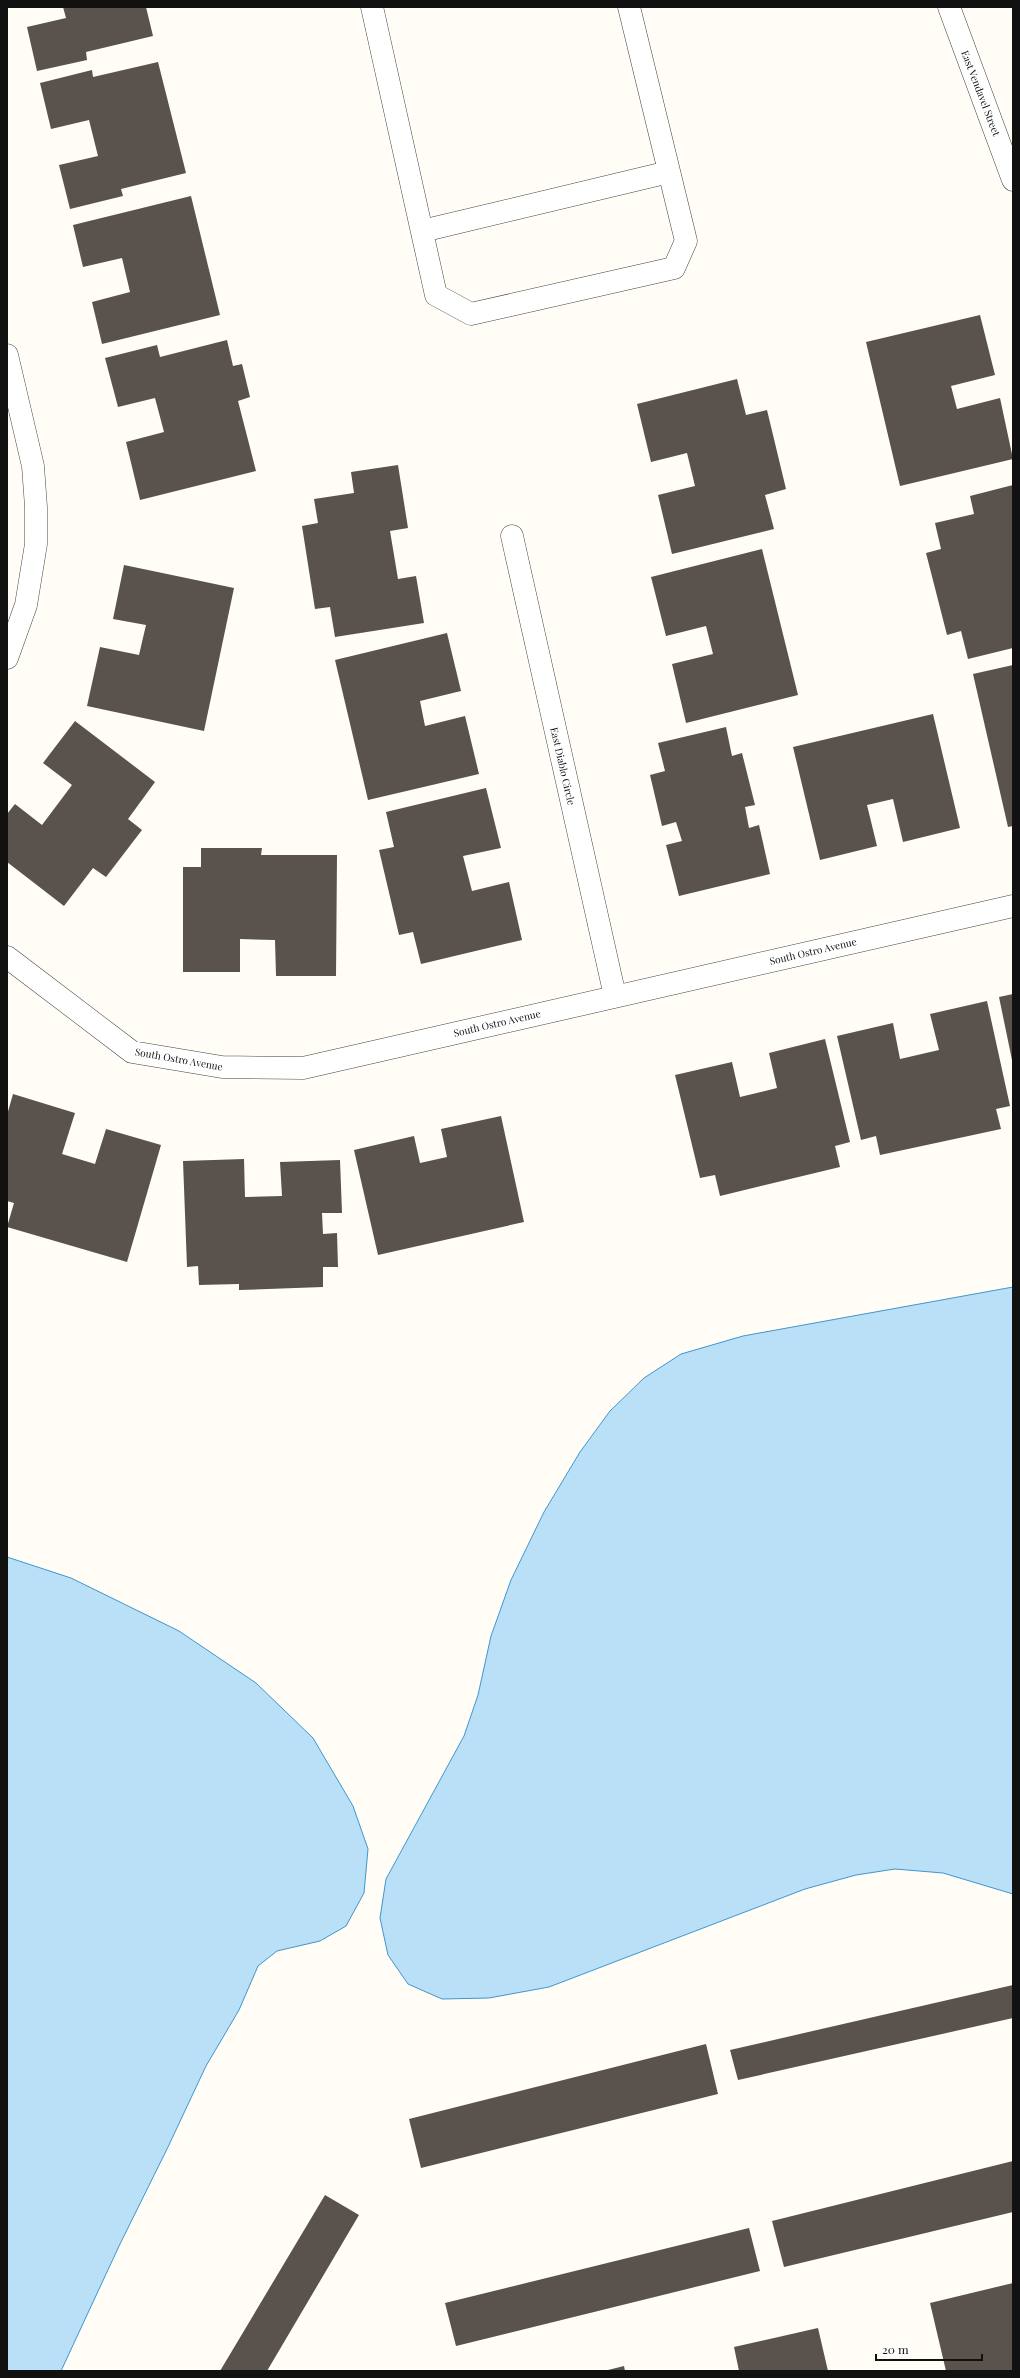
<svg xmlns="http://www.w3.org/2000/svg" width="1020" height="2378" viewBox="0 0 1020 2378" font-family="'Playfair Display',serif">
	<rect width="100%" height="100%" fill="#fffdf5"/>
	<path fill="#b9e0f7" stroke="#3f96cf" d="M1013,1287V1894L943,1873L895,1869L856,1875L805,1889L549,1987L489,1998L442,1999L408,1984L388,1955L380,1918L386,1879L464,1736L478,1695L491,1636L511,1580L544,1512L580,1452L610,1411L644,1378L681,1354L743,1336Z
		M7,1557L71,1578L179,1631L256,1683L313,1738L353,1806L368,1849L364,1893L346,1926L320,1941L277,1951L258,1966L239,2010L206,2066L168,2147L120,2244L61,2371H7Z"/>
	<path fill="#5a524d" d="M63,7H146L153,36L86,52L87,60L37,71L27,27L66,18Z
		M158,62L186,173L121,189L123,196L70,209L59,165L98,156L89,120L51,129L40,83L92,70L93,77Z
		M191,196L220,315L102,344L92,302L130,292L122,258L83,267L73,225Z
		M980,315L995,375L951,386L957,409L1000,398L1013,459L900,486L866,342Z
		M227,340L233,366L242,364L250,397L238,401L256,471L140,500L126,442L164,432L155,398L118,407L105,358L157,345L160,357Z
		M737,379L746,415L767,410L786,489L765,495L774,529L672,554L658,495L695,486L687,453L651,462L637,404Z
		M398,465L408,528L390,531L398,579L416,576L424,623L335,637L330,607L315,609L302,526L318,523L314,499L354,493L351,472Z
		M1013,485V648L968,659L961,631L947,635L926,553L941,549L935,523L974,514L970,496Z
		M762,549L798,695L686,723L672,664L713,654L706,626L666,636L651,577Z
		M124,565L234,588L204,731L87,706L100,647L139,655L146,625L113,619Z
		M447,633L461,691L420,701L425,726L465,716L479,774L368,800L335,660Z
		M1013,665V826L1008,827L973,674Z
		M933,714L960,828L903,842L893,799L867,805L877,846L820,860L793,747Z
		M75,721L155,782L128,819L142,830L106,877L93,868L64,906L7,862V814L15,804L42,825L72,785L43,763Z
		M726,727L732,756L742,753L755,805L745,807L749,828L759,825L770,874L679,896L666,845L682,841L676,822L662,826L650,775L665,771L658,743Z
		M486,788L501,848L463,856L472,891L509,882L522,940L421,964L413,932L399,935L379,850L394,847L386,812Z
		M201,848H262L261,855H337L336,976H276L275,940L240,939V972H183V867H201Z
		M1013,994V1059L1012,1060L999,997Z
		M987,1001L1010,1106L996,1109L1001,1129L880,1155L876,1136L861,1140L837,1036L893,1023L900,1059L939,1050L930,1014Z
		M825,1039L850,1142L835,1146L840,1167L720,1196L715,1175L700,1178L675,1075L732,1062L740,1097L777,1088L769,1053Z
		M13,1094L75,1113L62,1154L95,1164L106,1129L161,1145L127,1262L7,1227L14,1203L7,1201V1115Z
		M501,1116L524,1222L378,1255L354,1150L414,1136L420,1163L447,1157L441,1129Z
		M244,1159L245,1197L282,1196L280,1162L340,1160L342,1213H322L323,1234L337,1233L338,1267H323V1287L239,1290V1284L199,1285L198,1266L187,1267L183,1161Z
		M1013,1985V2018L738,2080L730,2050Z
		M706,2044L718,2094L421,2168L409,2119Z
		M1013,2161V2212L784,2267L772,2221Z
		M325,2195L359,2215L267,2371H220Z
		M749,2228L760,2271L456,2346L445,2303Z
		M1013,2283V2371H946L930,2303Z
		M818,2328L828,2371H739L734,2347Z
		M624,2366L625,2371H608V2370Z"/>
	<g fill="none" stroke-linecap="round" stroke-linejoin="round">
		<defs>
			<path id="minor" d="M372,7L436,295L471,314L674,268L686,241L629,7
				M949,7L1013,180
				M422,231L669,172
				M7,355L33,466L36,507V544L26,605L7,658
				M512,536L615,996
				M7,957L132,1052L222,1067L303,1068L1013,906"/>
		</defs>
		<use href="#minor" stroke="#444" stroke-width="23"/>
		<use href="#minor" stroke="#fff" stroke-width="22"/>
	</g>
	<g text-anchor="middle" stroke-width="4" stroke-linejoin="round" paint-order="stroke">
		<g font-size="10" fill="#111" stroke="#fff">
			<text transform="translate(981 93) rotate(69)" y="4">East Vendavel Street</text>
			<text transform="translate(563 766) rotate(77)" y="4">East Diablo Circle</text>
			<text transform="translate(813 951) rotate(-13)" y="4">South Ostro Avenue</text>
			<text transform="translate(497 1023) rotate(-13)" y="4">South Ostro Avenue</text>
			<text transform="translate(179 1059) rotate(10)" y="4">South Ostro Avenue</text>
		</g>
	</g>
	<rect width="1020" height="2378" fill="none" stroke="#111111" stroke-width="16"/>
	<path d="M876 2354v6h106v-6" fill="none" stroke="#111111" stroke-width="2"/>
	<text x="882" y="2354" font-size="12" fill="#111111" stroke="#ffffff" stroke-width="3" paint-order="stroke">20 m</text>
</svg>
